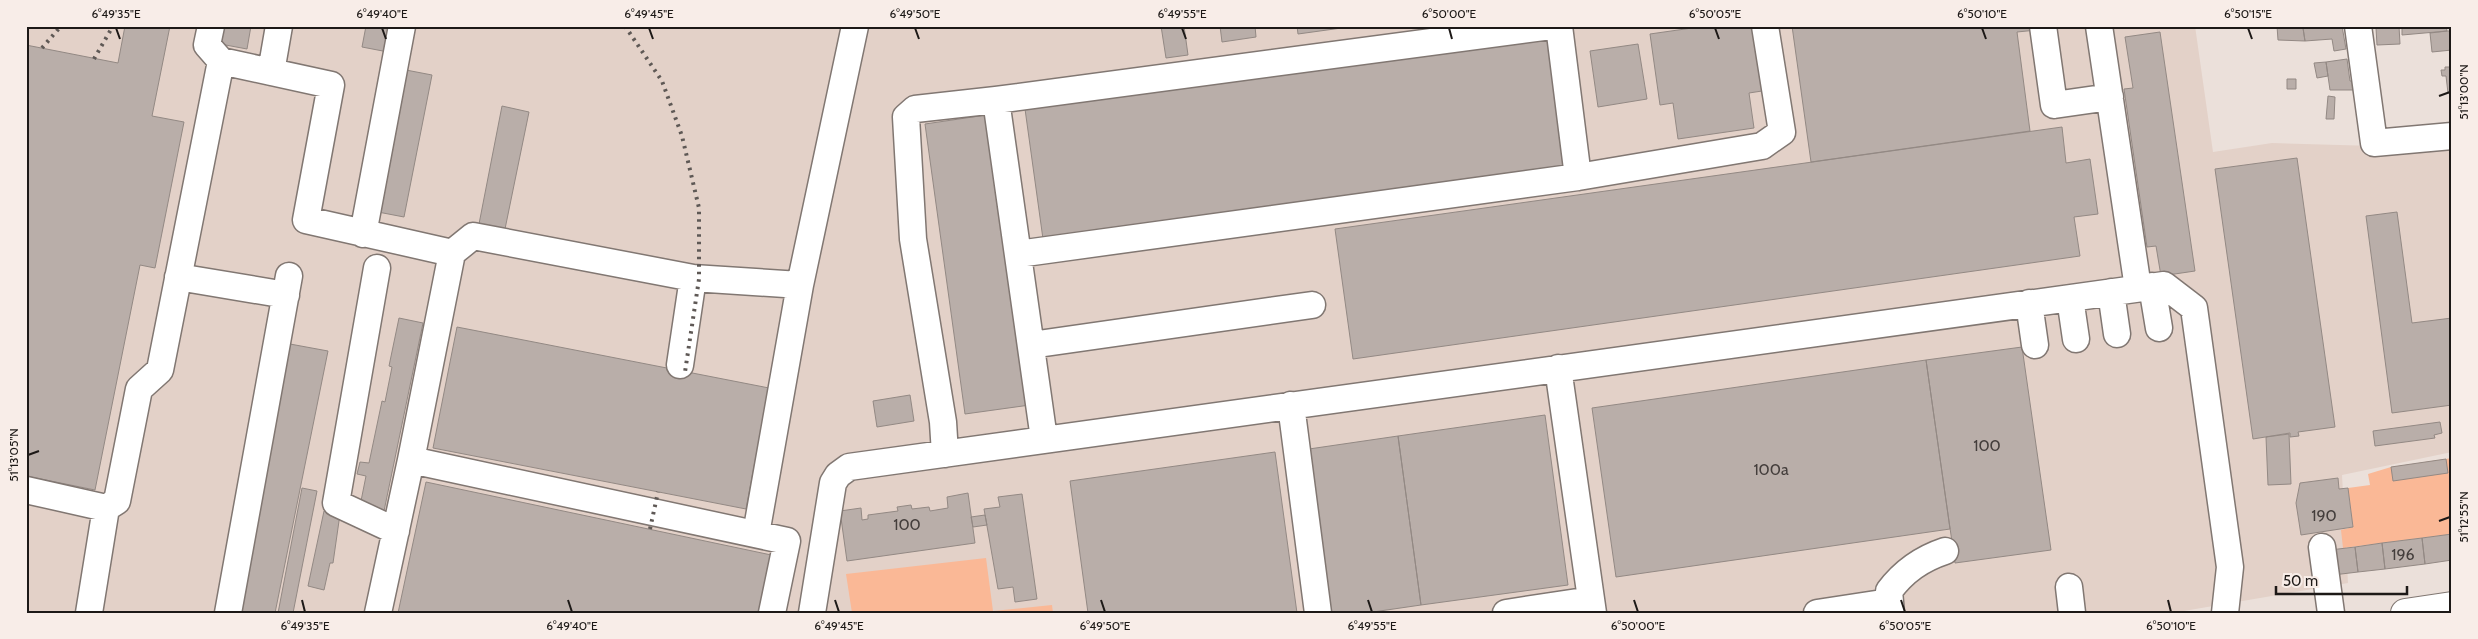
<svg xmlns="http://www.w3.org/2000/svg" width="2478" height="639" viewBox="0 0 2478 639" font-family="Cabin,sans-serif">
	<rect width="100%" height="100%" fill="#ebe0da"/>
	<path fill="#e3d1c8" d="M26,26H2195L2213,152L2272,143L2375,146L2452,139V452L2342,475L2348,583L2172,613H26Z"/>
	<path fill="#fab896" d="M2452,458V534L2343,548L2341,530L2353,527L2348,488L2370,485L2368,474L2391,467Z
		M986,558L993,611L1052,605L1053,613H852L846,574Z"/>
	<path fill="#b9aea9" stroke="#938984" d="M125,26H170L152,116L184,122L155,268L140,265L95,490L26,476V45L118,63Z
		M219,26H251L247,49L215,43Z
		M366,26H393L388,52L362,47Z
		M1161,26H1184L1188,55L1166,58Z
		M1220,26H1255L1256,37L1222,42Z
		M1297,26H1356L1298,34Z
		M1706,26H1752L1762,91L1749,93L1754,128L1678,139L1673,103L1660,105L1650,34Z
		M1792,26H2036L2037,30L2017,32L2030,131L1811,162Z
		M2277,26L2303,28L2305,41L2278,40Z
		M2321,26H2342L2346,49L2334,51L2332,39L2305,41L2303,28Z
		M2395,26H2399L2400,44L2377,45L2376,28Z
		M2402,26H2446L2447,31L2402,35Z
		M2447,31H2452V50L2432,52L2430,33Z
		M2160,32L2195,271L2161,276L2156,246L2147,247L2124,89L2133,88L2125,37Z
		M1549,36L1567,165L1043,239L1025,109Z
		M1638,44L1647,99L1598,107L1590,51Z
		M2347,59L2350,81H2355L2357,90H2330L2326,62Z
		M2326,62L2328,76L2317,78L2314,63Z
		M2445,67H2452V93H2448L2446,76H2442L2441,70H2445Z
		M406,70L432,75L404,217L378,212Z
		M2287,79H2296V89H2287Z
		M2328,96L2335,97L2334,119H2326Z
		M502,106L529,112L505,229L479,224Z
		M993,114L1030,405L965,414L925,124Z
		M2062,127L2066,163L2090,159L2098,214L2074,217L2080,256L1353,359L1335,229Z
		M2297,158L2335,427L2298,432L2299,436L2290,437V433L2253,439L2215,169Z
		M2397,212L2412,323L2452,318V405L2392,413L2366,216Z
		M399,318L423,323L384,511L360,506L366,476L357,474L360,462L369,463L382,401L385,402L392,367L389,366Z
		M457,327L769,388L746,509L433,448Z
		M290,344L328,351L275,613H236Z
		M2022,347L2051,550L1955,563L1926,360Z
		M1926,360L1950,529L1616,577L1592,408Z
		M910,395L914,421L877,427L873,401Z
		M1545,415L1568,585L1421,605L1398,436Z
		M2440,422L2442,433L2434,435L2435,438L2375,446L2373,431Z
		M2289,434L2291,484L2268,485L2266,437Z
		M1398,436L1421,605L1366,613H1331L1309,449Z
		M1275,452L1297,613H1088L1070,481Z
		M2446,459L2448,473L2393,481L2391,467Z
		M2338,478L2339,489L2348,488L2353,527L2301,535L2296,503L2300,483Z
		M426,482L776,556L764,613H398Z
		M302,488L317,491L293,613H278Z
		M968,493L975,543L847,561L840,511L861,508L862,520L868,519V515L898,511L897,507L911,505L912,509L929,507L930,511L948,508L947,497Z
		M1022,494L1037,599L1015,602L1013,587L998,589L984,509L1000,507L998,497Z
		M324,511L340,514L333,563H330L324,590L308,586Z
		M985,515L987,525L973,527L971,517Z
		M2452,534V560L2425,564L2422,538Z
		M2422,538L2425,564L2385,569L2382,543Z
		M2382,543L2385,569L2358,572L2355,547Z
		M2355,547L2358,572L2333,575L2330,550Z"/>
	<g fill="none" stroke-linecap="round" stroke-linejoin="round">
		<defs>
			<path id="minor" d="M211,26L207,45L221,61L331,85L306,220L452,253L411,460
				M1559,26L1578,177
				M2043,26L2054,105L2110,97
				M2099,26L2138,288
				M2358,26L2374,143L2452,136
				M271,72L279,26
				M996,100L1044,439
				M363,234L402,26
				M452,253L473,236L693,278L800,285
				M1018,254L1578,177L1762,146L1782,132L1765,26
				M377,268L336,503L396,531
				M178,277L286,295
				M2152,286L2159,328
				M2111,292L2117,334
				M2070,298L2076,339
				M2029,303L2035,345
				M1031,345L1312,305
				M680,365L693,278
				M1558,368L1593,613
				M1291,405L1318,613
				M945,454L943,422L913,239L906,117L915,109L996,100L1551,26
				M26,490L106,508
				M756,534L800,285L855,26
				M2322,547L2331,613
				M2069,587L2072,613
				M89,613L106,508L117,501L139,389L160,370L221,61
				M228,613L289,276
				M378,613L411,460L787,541L772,613
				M812,613L833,483L838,475L849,467L2164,285L2194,308L2230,567L2225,613
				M1506,613L1591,600
				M1817,613L1889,602
				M1891,613L1889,591C1904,571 1921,559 1945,551"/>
			<path id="major" d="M2405,613L2452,606"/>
		</defs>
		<use href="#minor" stroke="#817772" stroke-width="29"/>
		<use href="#major" stroke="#817772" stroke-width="30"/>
		<use href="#minor" stroke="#fff" stroke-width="26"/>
		<use href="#major" stroke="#fff" stroke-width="28"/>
		<path stroke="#5e5855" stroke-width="4" stroke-dasharray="2.5 5" stroke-linecap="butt" d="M625,26L662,81L682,136L699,208V279L685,372
			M42,48L61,26
			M94,59L113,26
			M650,529L658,492"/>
	</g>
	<path fill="none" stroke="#1d1917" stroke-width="2" d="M116,28L120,39M382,28L386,39M649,28L653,39M915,28L919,39M1182,28L1186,39M1449,28L1452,39M1715,28L1719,39M1982,28L1986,39M2248,28L2252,39M2439,96L2450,92M28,455L39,451M2439,521L2450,517M302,600L305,612M568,600L572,612M835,600L839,612M1101,600L1105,612M1368,600L1372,612M1634,600L1638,612M1901,600L1905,612M2168,600L2171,612"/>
	<g text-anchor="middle" stroke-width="5" stroke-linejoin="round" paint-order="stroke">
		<g font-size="16" fill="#443e3c">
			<text x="1987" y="451">100</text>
			<text x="1771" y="475">100a</text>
			<text x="2324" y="521">190</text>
			<text x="907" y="530">100</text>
			<text x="2403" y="560">196</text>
		</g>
	</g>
	<rect width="2478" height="639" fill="none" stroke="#f8ede8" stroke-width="55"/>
	<path d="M2276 586v8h131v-8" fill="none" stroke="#1d1917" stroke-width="2.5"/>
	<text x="2283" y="586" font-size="15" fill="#1d1917" stroke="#f8ede8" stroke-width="4" paint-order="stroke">50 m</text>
	<rect x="28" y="28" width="2422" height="584" fill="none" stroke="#1d1917" stroke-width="2"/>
	<g font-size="12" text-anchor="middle" fill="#1d1917">
		<text x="116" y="18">6°49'35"E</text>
		<text x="382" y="18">6°49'40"E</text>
		<text x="649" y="18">6°49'45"E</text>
		<text x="915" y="18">6°49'50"E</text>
		<text x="1182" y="18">6°49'55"E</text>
		<text x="1449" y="18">6°50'00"E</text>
		<text x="1715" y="18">6°50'05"E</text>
		<text x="1982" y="18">6°50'10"E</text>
		<text x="2248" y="18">6°50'15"E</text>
		<text transform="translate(2464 92) rotate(-90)" y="4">51°13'00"N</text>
		<text transform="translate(14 455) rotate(-90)" y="4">51°13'05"N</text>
		<text transform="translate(2464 517) rotate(-90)" y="4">51°12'55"N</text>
		<text x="305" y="630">6°49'35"E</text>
		<text x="572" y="630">6°49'40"E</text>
		<text x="839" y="630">6°49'45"E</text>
		<text x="1105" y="630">6°49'50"E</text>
		<text x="1372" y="630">6°49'55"E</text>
		<text x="1638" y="630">6°50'00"E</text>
		<text x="1905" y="630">6°50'05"E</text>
		<text x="2171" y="630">6°50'10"E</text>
	</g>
</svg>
